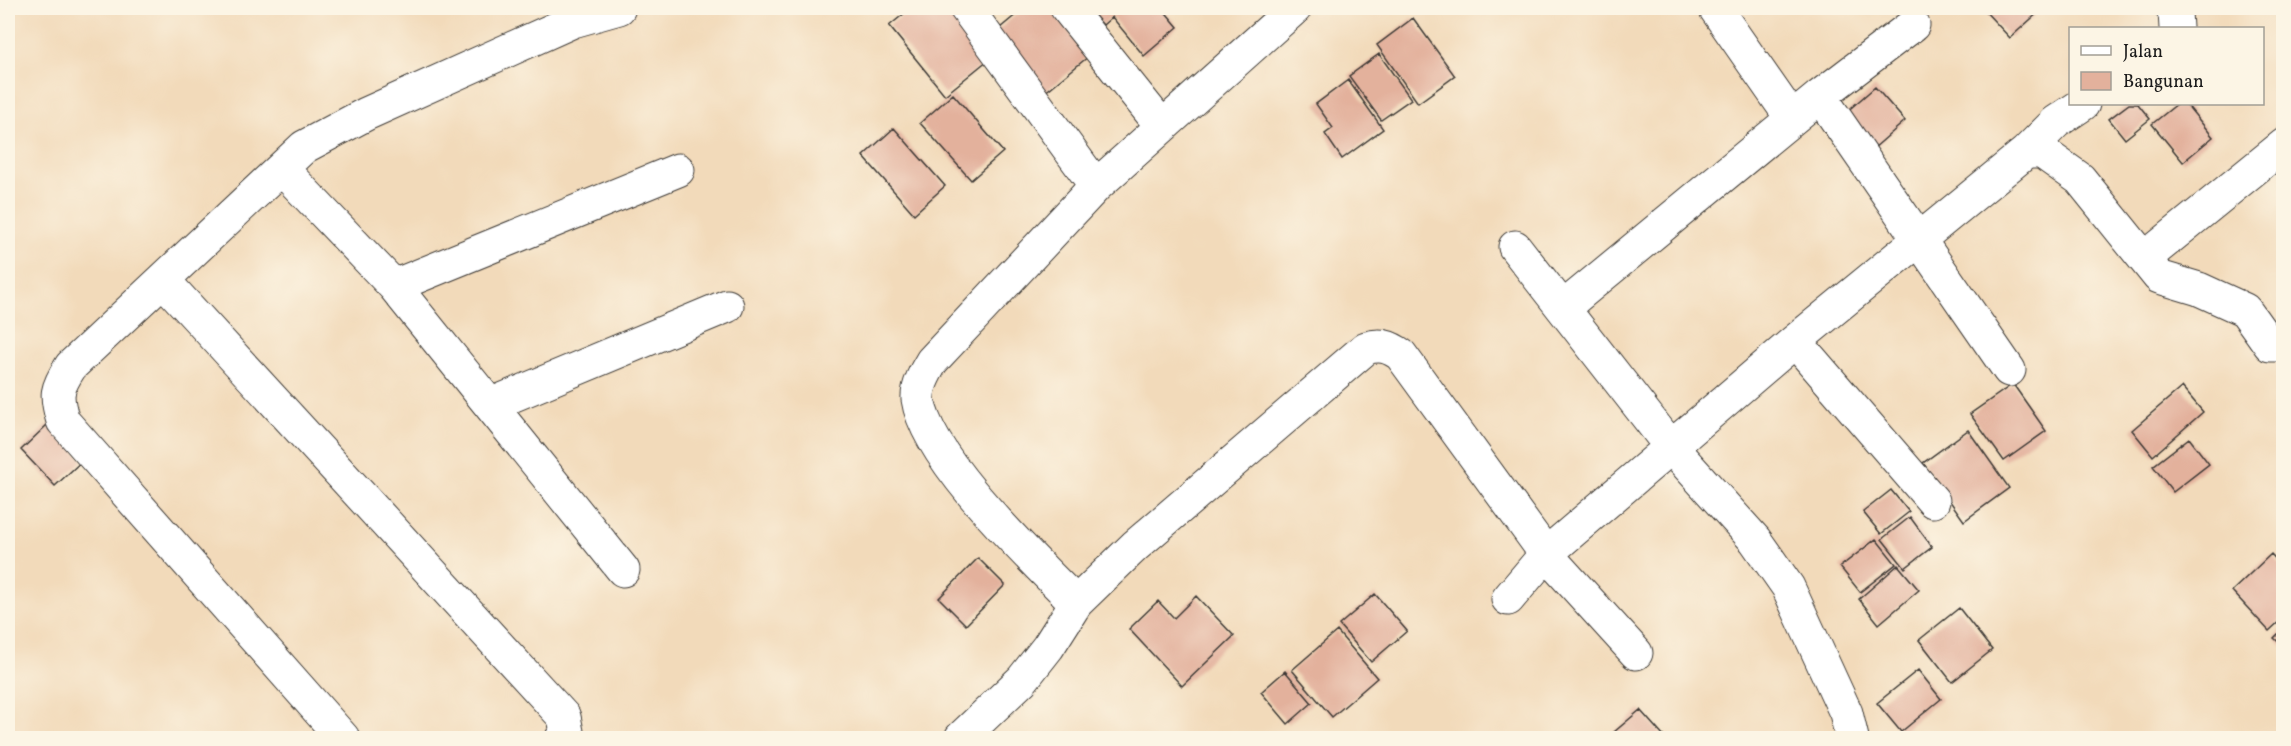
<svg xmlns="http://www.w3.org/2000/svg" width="2291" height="746" viewBox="0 0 2291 746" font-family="Vollkorn,serif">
	<rect width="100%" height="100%" fill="#fcf5e5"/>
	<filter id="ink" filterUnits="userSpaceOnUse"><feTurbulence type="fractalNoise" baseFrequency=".0167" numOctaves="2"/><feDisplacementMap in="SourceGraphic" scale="12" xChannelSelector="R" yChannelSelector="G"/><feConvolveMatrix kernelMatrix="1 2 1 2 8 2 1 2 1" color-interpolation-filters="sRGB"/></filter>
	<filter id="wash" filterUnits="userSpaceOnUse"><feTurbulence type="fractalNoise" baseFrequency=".008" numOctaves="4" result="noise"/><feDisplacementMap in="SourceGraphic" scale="24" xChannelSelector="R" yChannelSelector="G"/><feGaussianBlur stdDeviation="1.35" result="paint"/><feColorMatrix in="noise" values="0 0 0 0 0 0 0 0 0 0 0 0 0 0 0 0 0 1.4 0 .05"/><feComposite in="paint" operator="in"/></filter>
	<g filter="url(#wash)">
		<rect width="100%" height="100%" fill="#f2daba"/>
		<g id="blocks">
			<path fill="#e3b19c" d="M911,8H946L988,60L945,95L889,26Z
				M1024,8H1050L1089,56L1043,94L994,33Z
				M1088,8H1162L1178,27L1144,56L1112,17L1103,25Z
				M1982,8H2039L2041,10L2010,38Z
				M1413,18L1455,76L1418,103L1377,45Z
				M1379,54L1411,99L1381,120L1349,76Z
				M1348,80L1383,129L1342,159L1325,134L1333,128L1316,104Z
				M1875,87L1905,121L1873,149L1844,114Z
				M953,94L1003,152L971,180L920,123Z
				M2129,104H2138L2150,119L2125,139L2109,119Z
				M2177,104H2186L2213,137L2183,162L2152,124Z
				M894,128L945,186L914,214L863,156Z
				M2013,384L2046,431L2004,461L1970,414Z
				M2182,387L2203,412L2153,456L2132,430Z
				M48,424L83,460L55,486L21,450Z
				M1968,430L2009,488L1964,521L1923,463Z
				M2189,438L2209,464L2173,492L2153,466Z
				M1891,490L1909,512L1881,534L1863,512Z
				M1910,517L1932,547L1905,568L1882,539Z
				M1876,539L1896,564L1860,592L1840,567Z
				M2271,554L2284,568V617L2269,631L2232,591Z
				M978,558L1005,585L966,625L939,598Z
				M1898,565L1919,590L1879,624L1859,599Z
				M1375,594L1407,631L1371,662L1339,625Z
				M1196,596L1234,636L1182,686L1129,629L1158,601L1174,618Z
				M1959,608L1992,650L1952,682L1919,640Z
				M2284,628V647L2274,638Z
				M1337,631L1377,678L1332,717L1292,670Z
				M1918,670L1941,699L1901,732L1877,703Z
				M1285,671L1312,703L1288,724L1261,692Z
				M1640,710L1665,738H1607Z"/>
		</g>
	</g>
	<g filter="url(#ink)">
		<use href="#blocks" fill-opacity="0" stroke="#3c3834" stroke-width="1.5"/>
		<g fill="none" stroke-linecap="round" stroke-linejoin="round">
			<defs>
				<path id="minor" d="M966,8L1096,186
					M1067,8L1161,125
					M1715,8L1791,117
					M2172,8L2175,12L2176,28
					M573,21L619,8
					M1820,96L1913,25
					M2026,152H2042L2080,179L2159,277L2199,289L2245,310L2270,345H2284
					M282,169L394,286L623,570
					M1515,247L1671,447L1755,540L1788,587L1846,713L1852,738
					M2145,258L2284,145
					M163,280L564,717L567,732L562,738
					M394,286L678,170
					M1564,307L1820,96L2009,370
					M1795,341L1933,501
					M490,405L727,306
					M1508,599L1546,554L1636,653
					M1076,603C1032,558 927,460 918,399C917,386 926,371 932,361L1096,186L1295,8
					M343,738L63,421C55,395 56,389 71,366L304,147L366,114L573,21L568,8
					M961,738L1022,680L1048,647L1076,603L1135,546L1366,348C1380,344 1389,346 1401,355L1546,554L1795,341L2026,152L2056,122L2083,104"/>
			</defs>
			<use href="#minor" stroke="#3c3834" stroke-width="35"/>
			<use href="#minor" stroke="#fff" stroke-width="33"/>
		</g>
	</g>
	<rect width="2291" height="746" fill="none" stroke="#fcf5e5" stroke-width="30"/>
	<rect x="2069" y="27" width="195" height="78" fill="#fcf5e5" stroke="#a29e95" stroke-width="1.5"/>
	<rect x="2081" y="46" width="30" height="9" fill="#ffffff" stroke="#a29e95" stroke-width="1.5"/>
	<text x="2123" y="57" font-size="18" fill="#1c1c1c">Jalan</text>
	<rect x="2081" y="72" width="30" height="18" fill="#e3b19c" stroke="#a29e95" stroke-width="1.5"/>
	<text x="2123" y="87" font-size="18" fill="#1c1c1c">Bangunan</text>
</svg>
